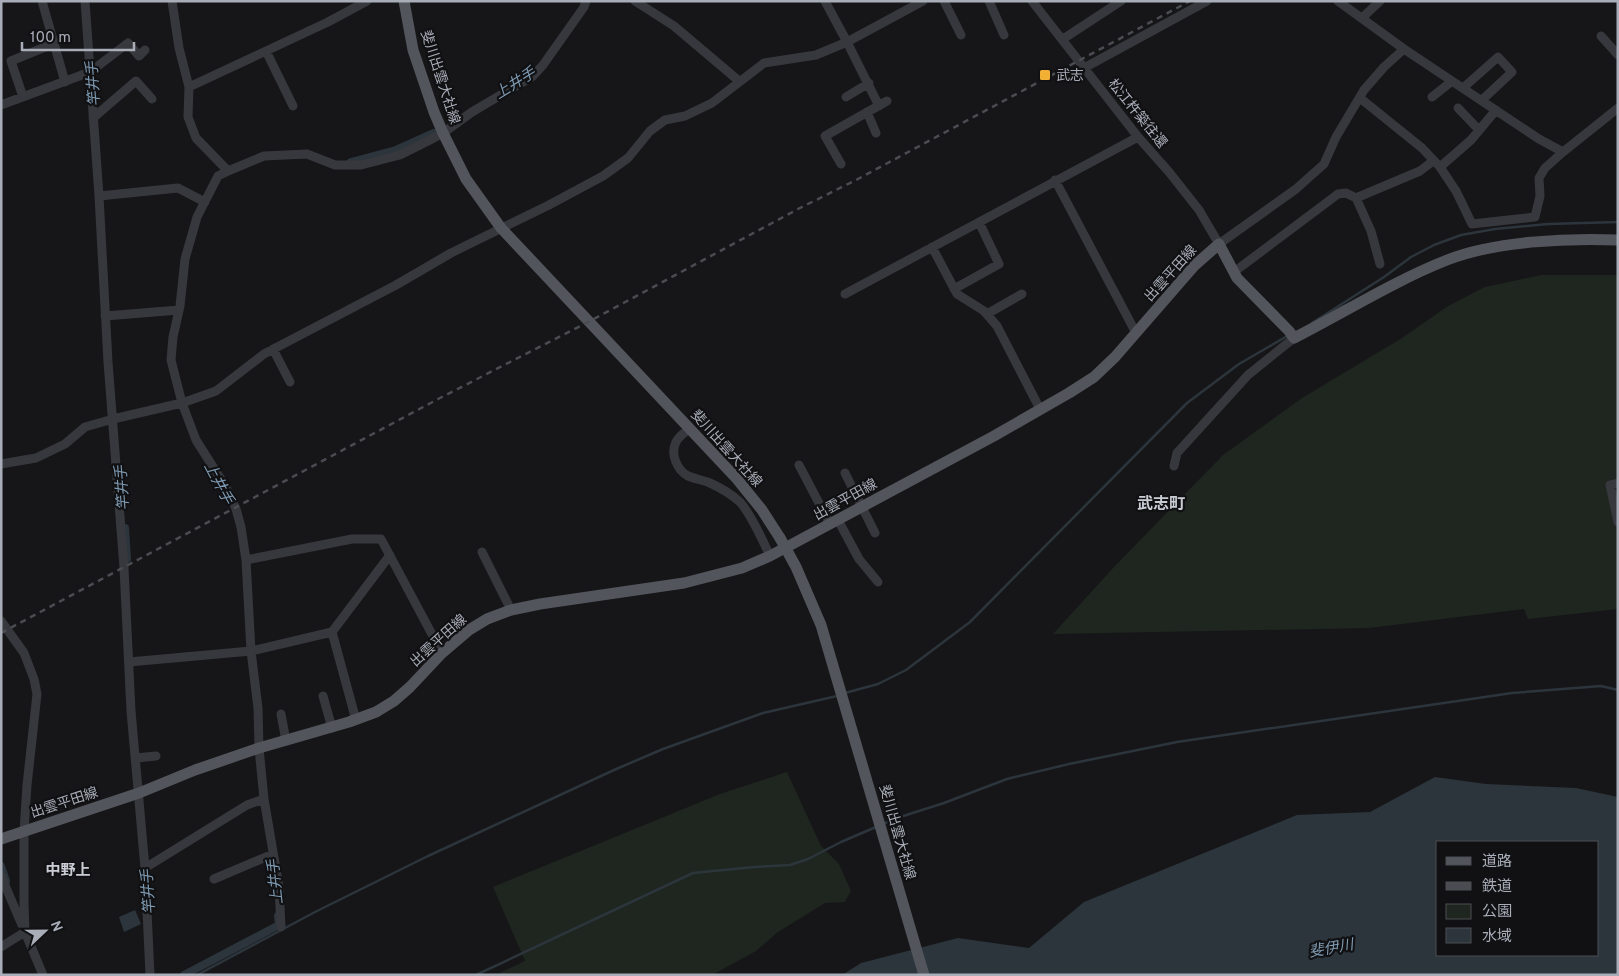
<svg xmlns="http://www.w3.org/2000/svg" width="1619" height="976" viewBox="0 0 1619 976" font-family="Overpass,'Noto Sans JP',sans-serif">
	<rect width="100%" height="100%" fill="#161618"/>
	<path fill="#1e261f" d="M1542,275H1618V609L1528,619L1524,609L1369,628L1053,634L1114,567L1223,455L1302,398L1402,338L1448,306L1485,287Z
		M787,772L821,846L839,864L851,891L845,902L825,903L778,932L756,951L712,975H495L525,961L493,887L720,794Z"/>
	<path fill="#2c353c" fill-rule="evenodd" d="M1435,777L1486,784L1576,788L1618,797V975H842L861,963L958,938L1029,948L1084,902L1297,815L1370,812ZM1438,842H1598V955H1438Z
		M135,910L141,924L124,932L119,917Z"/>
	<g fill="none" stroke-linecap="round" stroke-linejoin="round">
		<path stroke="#2c353c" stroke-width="2.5" d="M1312,323L1384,277L1411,257L1434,245L1461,235L1495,229L1548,224L1618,222
			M845,693L878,684L906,670L970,622L1187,403L1239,364L1289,335
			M883,824L897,818L944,803L1007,779L1069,764L1177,742L1512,693L1601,686L1618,690
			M197,975L315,912L428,856L614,770L663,749L763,713L837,696
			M476,975L693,873L754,867L790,865L808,859L841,842L876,827"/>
		<path stroke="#2c353c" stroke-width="8" d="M351,162L396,150L434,133
			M125,528L127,559
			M1,866L6,881
			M184,975L279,925L278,916"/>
		<path stroke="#37383d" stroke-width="9" d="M42,1L65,82
			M85,1L99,196L108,362L124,568L131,711L145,868L150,975
			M172,1L179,48L189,87L188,117L196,138L228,171
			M635,1L674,26L739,81
			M825,1L847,42L879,106
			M944,1L961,35
			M989,1L1004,35
			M1032,1L1138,137L1169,172L1199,210L1219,244L1296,189L1324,164L1336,137L1364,90L1384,67L1404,49
			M1338,1L1404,49L1539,139L1563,152L1618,108
			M1362,18L1380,1
			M1601,36L1618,55
			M1063,39L1121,1
			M266,51L293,106
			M1084,68L1207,1
			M189,87L328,22L367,1
			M1463,88L1498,57L1512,72L1482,100
			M23,97L11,61L55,43
			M846,97L869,83
			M1432,97L1452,81
			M1360,98L1422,148L1440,167L1456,191L1472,224L1535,217L1540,196L1539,178L1545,168L1563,152
			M1,105L90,72L128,43L139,56L145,50
			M1458,108L1479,130
			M867,112L876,133
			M93,118L136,81L152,99
			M841,164L825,136L887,101
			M1440,167L1471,140L1496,110
			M1055,180L1136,333
			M99,196L178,188L205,202
			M1356,198L1371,231L1380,264
			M932,247L957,294L984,311L997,326L1040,409
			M1234,272L1338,194L1346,193L1356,198L1420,171L1433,161
			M954,289L999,264L979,222
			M845,294L1138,137
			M987,314L1022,294
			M105,316L179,310
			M273,349L290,382
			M689,429C684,433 679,436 676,442C670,454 677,470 688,476C695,479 703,480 710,483C721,488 731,494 740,502C751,514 763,541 770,556
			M1,464L36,458L65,444L85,427L113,419L182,403L216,391L264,354L396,285L451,253L549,205L603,176L628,158L650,131L665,120L685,116L712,103L764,63L816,55L847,42L923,1
			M799,465L830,524
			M1174,466L1177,453L1248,375L1294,338
			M845,473L875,533
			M1618,483L1610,485L1618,522
			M838,520L859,559L878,582
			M482,552L511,610
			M246,560L352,539H381L442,653
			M1,621L24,653L34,679L37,694L27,785L24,831V905L25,932L43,975
			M129,662L251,651L332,632
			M323,696L332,728
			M281,714L286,741
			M356,720L332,632L390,555
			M136,758L156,756
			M145,868L247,805L264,799
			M1,876L25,932L1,947
			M214,879L273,854
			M281,927L279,887L264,799L259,748L258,708L251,651L246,560L241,527L236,509L227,489L196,440L182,403L171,360L173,337L180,306L185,259L197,217L218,176L228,171L264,156L307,154L335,165H361L400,155L428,141L443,133L472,112L533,76L543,65L584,7L586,1"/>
		<path stroke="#53555c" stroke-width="11" d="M404,1L413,50L434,112L443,133L466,179L501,228L737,479L762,510L780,538
			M1,839L139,793L195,770L259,748L349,722L376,712L394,701L410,687L442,653L469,630L487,619L511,610L540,604L684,583L742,568L770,556L994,436L1069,393L1094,377L1115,357L1195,265L1219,244L1237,278L1289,331L1294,338C1345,312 1394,281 1447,260C1495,241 1567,238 1618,240"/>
		<path stroke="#4a4c52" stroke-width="2.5" stroke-dasharray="6 5" stroke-linecap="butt" d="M1,633L440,398L590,321L800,208L856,180L1190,1"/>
		<path stroke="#53555c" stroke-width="11" d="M780,538L796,567L821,625L924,975"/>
	</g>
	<rect fill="#f2b134" stroke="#111113" stroke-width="2" x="1039" y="69" width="12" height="12" rx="2.5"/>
	<g text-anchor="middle" stroke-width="4.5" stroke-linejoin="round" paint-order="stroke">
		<g font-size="14" fill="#a8adb8" stroke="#111113" text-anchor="start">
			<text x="1056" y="80">武志</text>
		</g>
		<g font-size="14" fill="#a8adb8" stroke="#111113">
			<text transform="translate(441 77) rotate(72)" y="5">斐川出雲大社線</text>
			<text transform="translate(1138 113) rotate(51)" y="5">松江杵築往還</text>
			<text transform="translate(1170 273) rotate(-48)" y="5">出雲平田線</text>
			<text transform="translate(727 448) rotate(48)" y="5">斐川出雲大社線</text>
			<text transform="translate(845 499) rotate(-29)" y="5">出雲平田線</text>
			<text transform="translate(438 640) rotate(-42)" y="5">出雲平田線</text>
			<text transform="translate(64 802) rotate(-18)" y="5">出雲平田線</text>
			<text transform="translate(898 832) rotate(74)" y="5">斐川出雲大社線</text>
		</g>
		<g font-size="15" font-style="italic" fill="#7f9bb3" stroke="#111113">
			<text transform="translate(515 83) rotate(-32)" y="5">上井手</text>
			<text transform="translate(93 84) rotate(-94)" y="5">竿井手</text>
			<text transform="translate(219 483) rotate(62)" y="5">上井手</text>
			<text transform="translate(122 488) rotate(-94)" y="5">竿井手</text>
			<text transform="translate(275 882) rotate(-96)" y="5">上井手</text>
			<text transform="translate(148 892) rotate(-94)" y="5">竿井手</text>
			<text transform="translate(1331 948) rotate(-10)" y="5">斐伊川</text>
		</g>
		<g font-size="15" font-weight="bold" fill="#c9ccd4" stroke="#111113">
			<text x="68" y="875">中野上</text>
		</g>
		<g font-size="16" font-weight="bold" fill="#c9ccd4" stroke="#111113">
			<text x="1161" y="509">武志町</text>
		</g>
	</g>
	<rect width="1619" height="976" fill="none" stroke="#a8adb8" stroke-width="5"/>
	<rect x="1436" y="841" width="162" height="115" fill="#111113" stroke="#4d4f55"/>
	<rect x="1446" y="857" width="25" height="8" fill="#53555c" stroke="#4d4f55"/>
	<text x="1482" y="866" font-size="15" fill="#a8adb8">道路</text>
	<rect x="1446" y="882" width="25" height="8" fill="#4a4c52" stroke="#4d4f55"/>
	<text x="1482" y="891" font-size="15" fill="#a8adb8">鉄道</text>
	<rect x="1446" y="904" width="25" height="15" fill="#1e261f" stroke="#4d4f55"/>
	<text x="1482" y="916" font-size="15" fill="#a8adb8">公園</text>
	<rect x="1446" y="928" width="25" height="15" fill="#2c353c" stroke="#4d4f55"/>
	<text x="1482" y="941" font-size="15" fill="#a8adb8">水域</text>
	<g transform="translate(45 931) rotate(68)" stroke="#111113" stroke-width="4" paint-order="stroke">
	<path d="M0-4L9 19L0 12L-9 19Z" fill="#a8adb8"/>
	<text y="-8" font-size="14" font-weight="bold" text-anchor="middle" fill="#a8adb8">N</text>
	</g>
	<path d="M22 42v8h112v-8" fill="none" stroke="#a8adb8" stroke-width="2.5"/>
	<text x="30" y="42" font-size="15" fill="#a8adb8" stroke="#111113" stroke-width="4" paint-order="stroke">100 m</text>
</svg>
